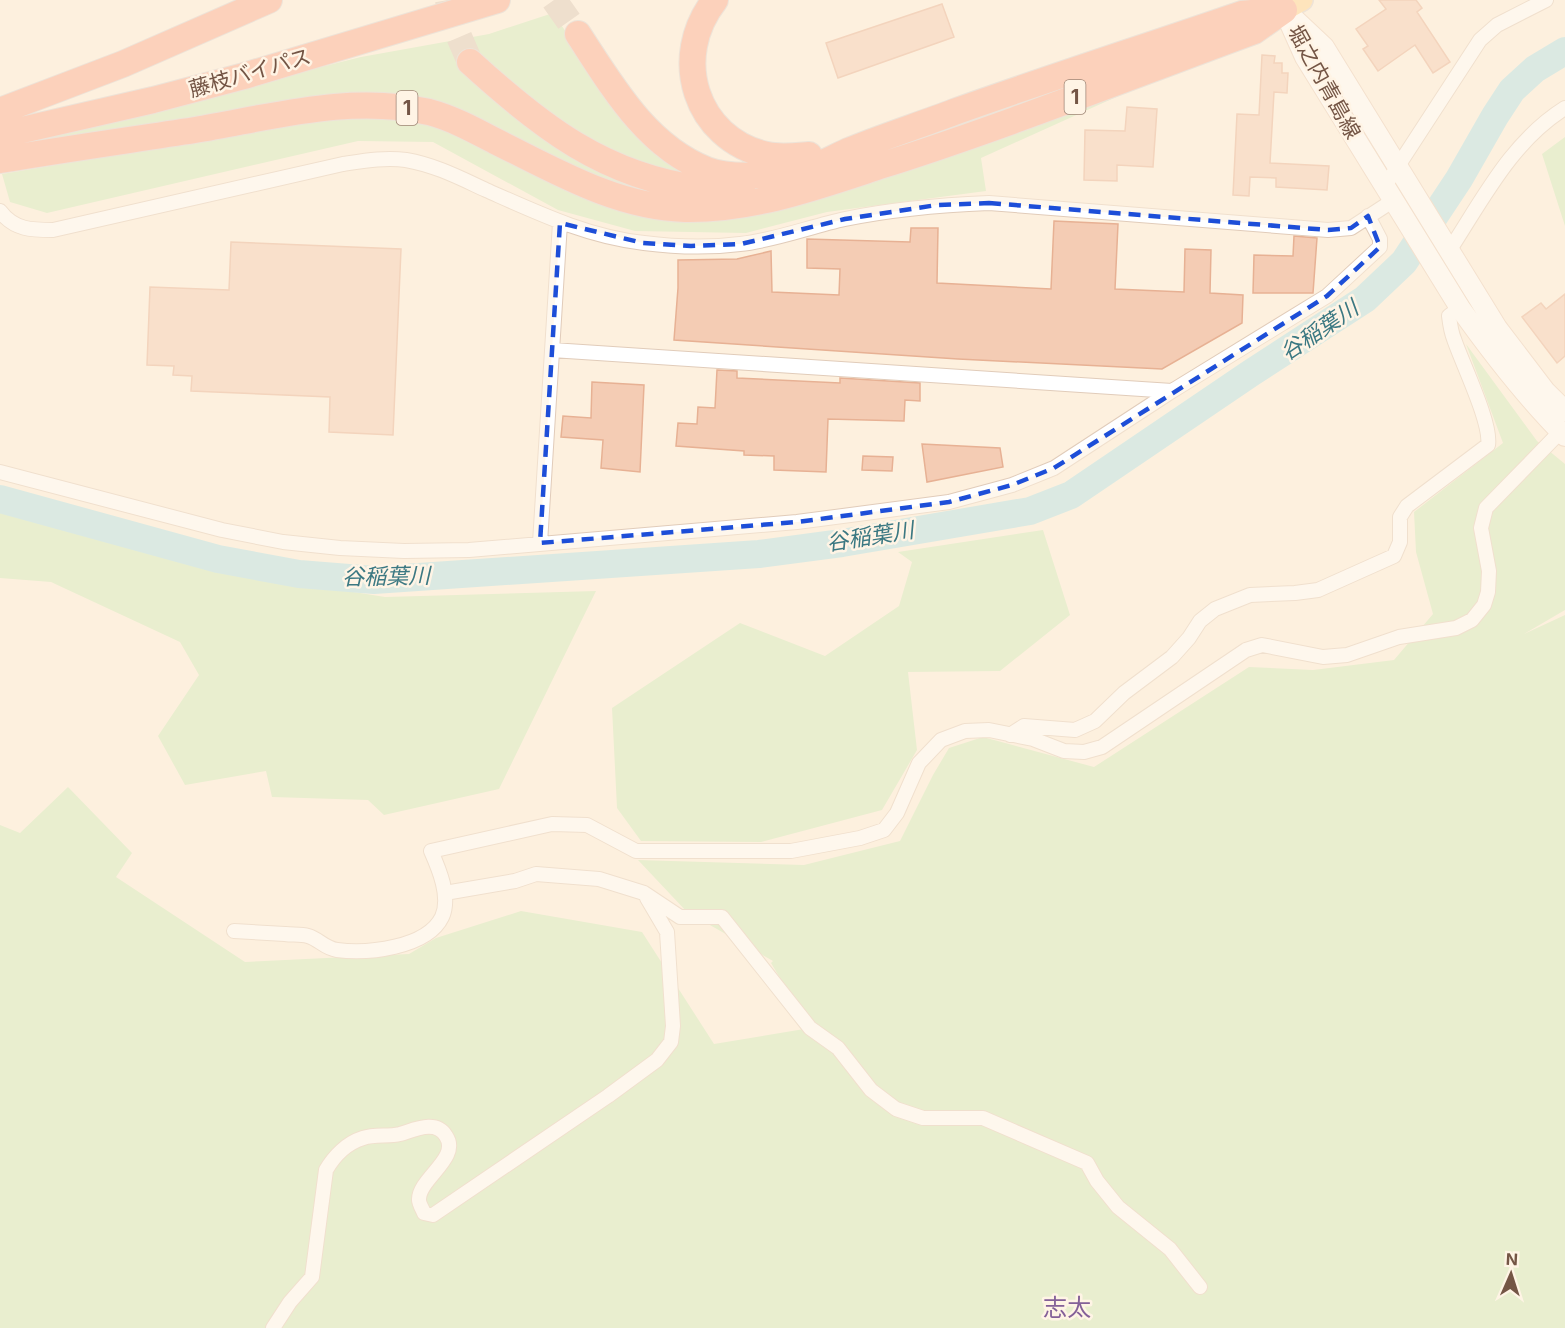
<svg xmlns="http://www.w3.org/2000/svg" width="1565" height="1328" viewBox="0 0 1565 1328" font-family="Inter,'Noto Sans JP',sans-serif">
	<rect width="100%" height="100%" fill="#fdf0de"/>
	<path fill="#d1ebbd" d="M553,13L616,105L667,159L701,174H654L570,137L479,54L464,65L531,124L605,168L680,191L719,199L702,203L622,193L557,166L442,108L359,95L43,148L29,140L361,57L489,34Z
		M1116,87L1125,93L981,158L986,191L827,212L746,233L635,231L558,210L433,142L358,141L47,213L10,202L2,174L369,112L442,125L582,190L728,216Z
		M1565,137V226L1542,154Z
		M1466,344L1537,441L1565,464V610L1524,634L1565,615V1328H0V825L20,833L68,787L132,853L116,877L245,962L409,954L436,938L521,911L642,932L714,1044L810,1028L771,963L773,961L687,912L638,860L804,865L900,841L933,775L949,748L983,737L1094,767L1249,667L1313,670L1394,660L1433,614L1416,552L1414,512L1503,443Z
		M0,512L222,571L385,597L596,591L499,789L384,815L368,800L272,797L266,771L185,785L158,736L199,675L180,642L51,582L0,578Z
		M1043,530L1070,615L1000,671L908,672L917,750L882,810L761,842L641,841L617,808L612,708L740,623L825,656L899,606L912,562L898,552Z"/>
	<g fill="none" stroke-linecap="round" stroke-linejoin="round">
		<path stroke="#b2e1e7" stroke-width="28" d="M0,499L218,559L299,574L374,580L759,554L842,543L1030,511L1071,495L1251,373L1365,299L1404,262L1459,179L1495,116L1512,90L1535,69L1565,51"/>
	</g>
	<path fill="#f4ccb4" stroke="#e7b194" stroke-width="1.5" d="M1379,0H1416L1422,8L1417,12L1450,62L1433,73L1415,45L1378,71L1363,49L1368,46L1356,29L1386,9Z
		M942,4L954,37L838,78L826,43Z
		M1262,55L1275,56L1274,63H1282V73H1288L1287,93L1274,92L1270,163L1329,166L1327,190L1276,187V178L1250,177L1249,196L1233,195L1237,114L1259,115Z
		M1127,107L1157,109L1153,167L1117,165V181L1084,180L1085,130L1125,131Z
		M1054,221L1118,224L1115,289L1184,292L1185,249L1211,250L1210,293L1243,295L1242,323L1162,369L958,359L674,340L678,288V260L737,259L771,251L772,292L839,295L840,269L807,268V239L910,242L911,228H938L937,283L1051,289Z
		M1294,236L1317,238L1313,293H1253L1254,255L1293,256Z
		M231,242L401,249L393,435L329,432L330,397L191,391L192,376L173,375L174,366L147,365L150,287L229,290Z
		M1565,294V356L1557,363L1522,317L1541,303L1546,309Z
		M717,370L737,371V378L840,383V378L920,383V401L905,400L904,421L828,419L826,472L774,470V456L744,455V451L676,446L678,423L697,424L698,407L715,408Z
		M592,382L644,385L640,472L601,468L603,440L561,437L563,416L591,418Z
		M922,444L1000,448L1003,467L927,482Z
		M863,456L893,457L892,471L862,470Z"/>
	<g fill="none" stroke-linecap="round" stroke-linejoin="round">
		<path stroke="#dbc9b8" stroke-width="26" stroke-dasharray="26 13" stroke-linecap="butt" d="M448,0L451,18L470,62
			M554,0L578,34"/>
		<defs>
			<path id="street" d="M1385,186L1480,40L1497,25L1546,0
				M0,211C14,230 32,230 53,230L343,164C363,161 385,157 406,160C435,165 460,178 486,190C538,213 588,237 644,243C675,247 709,248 740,244C773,241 812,226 845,219C893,209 941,205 989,203L1328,230L1351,228L1394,200
				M1449,251C1483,199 1511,142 1565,108
				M552,350L1172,391
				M0,472L222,530L283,542L340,548L404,551L469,550L797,522L949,502L1012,485L1054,468L1172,391L1327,296L1380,247V239L1368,216
				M540,543L560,223
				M1010,735L1024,726L1075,730L1095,721L1124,693L1172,657L1189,638L1200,621L1215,609L1250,595L1295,593L1318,590L1394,556L1400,542V517L1407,506L1488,445C1492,424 1462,363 1454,339C1451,332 1450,324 1449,316L1460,308
				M445,893L515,881L536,874L599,879L644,893L680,917H722L810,1028L838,1048L871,1090L896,1109L923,1118H983L1087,1163L1097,1181L1118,1207L1170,1249L1200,1287
				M234,931C251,932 268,933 285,934C292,935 301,934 308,936C319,939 324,948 337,950C367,954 427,948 442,917C451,897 439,869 431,851L552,824L587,825L636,851H791L860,838L884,830L897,813L919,763L941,740L965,731L989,730L1033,739L1064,751L1084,752L1102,747L1246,650L1262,645L1323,657L1347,655L1399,637L1456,628L1472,620L1484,605L1488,592L1489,571L1481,528L1486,508L1561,431
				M273,1328L290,1302L312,1277L326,1170C334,1156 347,1143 363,1138C375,1134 388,1137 400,1134C414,1130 436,1119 446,1136C461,1158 418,1179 419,1200C419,1204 423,1210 424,1213L433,1215L608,1096L657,1060L671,1042L673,1026L667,932L647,898"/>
			<path id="secondary" d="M1284,10L1305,57L1460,308C1492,353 1526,397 1565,436
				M1291,16L1324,47L1497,328L1545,391L1565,411"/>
			<path id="primary" d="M1279,0L1284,10L1302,0"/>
			<path id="highway" d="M715,0C670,57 695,139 767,155C780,158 796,156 809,155
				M578,34C612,86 646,146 707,170C733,180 782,175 810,168C824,164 838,155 851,150C885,136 920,125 954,112C1049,78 1146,47 1242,14L1281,10
				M470,62C540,126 605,177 702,189C716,191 730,194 743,193
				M0,111L123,64L269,0
				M0,135L153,100L244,76L497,0
				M0,160C65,149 130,140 195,130C273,117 350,94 429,112C452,118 474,130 495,141C556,171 616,207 685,209C754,210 819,186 883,165C1009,125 1131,76 1254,31L1284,10"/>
		</defs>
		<use href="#street" stroke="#e1ccba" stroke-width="16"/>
		<use href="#secondary" stroke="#e9ceba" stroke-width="22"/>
		<use href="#primary" stroke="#dbd3cf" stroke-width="24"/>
		<use href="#highway" stroke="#dbd3cf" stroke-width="28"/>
		<use href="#street" stroke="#fff" stroke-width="14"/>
		<use href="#secondary" stroke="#fff" stroke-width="20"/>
		<use href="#primary" stroke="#ffd493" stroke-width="21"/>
		<use href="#highway" stroke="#fbaa91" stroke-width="26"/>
	</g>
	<path d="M0 0H1565V1328H0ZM989,203L1328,230L1351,228L1368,216L1380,247L1327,296L1054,468L1012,485L949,502L797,522L540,543L560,223L643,243L691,246L741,244L845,219L937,205Z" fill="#fdf0de" fill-opacity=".55" fill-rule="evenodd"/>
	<path fill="none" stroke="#1d4ed8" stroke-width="4.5" stroke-dasharray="12 8" stroke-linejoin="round" d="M989,203L1328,230L1351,228L1368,216L1380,247L1327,296L1054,468L1012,485L949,502L797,522L540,543L560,223L643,243L691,246L741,244L845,219L937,205Z"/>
	<g text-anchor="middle" stroke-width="5" stroke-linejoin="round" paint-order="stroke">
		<g fill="#fff4e5" stroke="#9e8575" stroke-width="1.5">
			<rect x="1064.5" y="80" width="21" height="34" rx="4.5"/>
			<rect x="396.5" y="91" width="21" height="34" rx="4.5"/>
		</g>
		<g font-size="20" font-weight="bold" fill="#745545">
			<text x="1075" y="104">1</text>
			<text x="407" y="115">1</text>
		</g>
		<g font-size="21" fill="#745545" stroke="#fff4e5">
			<text transform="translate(250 73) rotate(-16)" y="7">藤枝バイパス</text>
			<text transform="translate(1324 82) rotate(61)" y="7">堀之内青島線</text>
		</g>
		<g font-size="22" font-style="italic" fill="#3b7882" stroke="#fff4e5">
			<text transform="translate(1319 330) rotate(-34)" y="8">谷稲葉川</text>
			<text transform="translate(870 536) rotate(-9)" y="8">谷稲葉川</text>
			<text transform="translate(386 576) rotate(-1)" y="8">谷稲葉川</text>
		</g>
		<g font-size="24" fill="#846098" stroke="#fff4e5">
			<text x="1067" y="1316">志太</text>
		</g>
	</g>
	<g transform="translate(1511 1274) rotate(3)" stroke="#fff4e5" stroke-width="4.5" paint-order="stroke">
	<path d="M0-4.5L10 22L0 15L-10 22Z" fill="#745545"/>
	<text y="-9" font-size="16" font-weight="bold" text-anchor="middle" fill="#745545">N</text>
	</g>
</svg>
